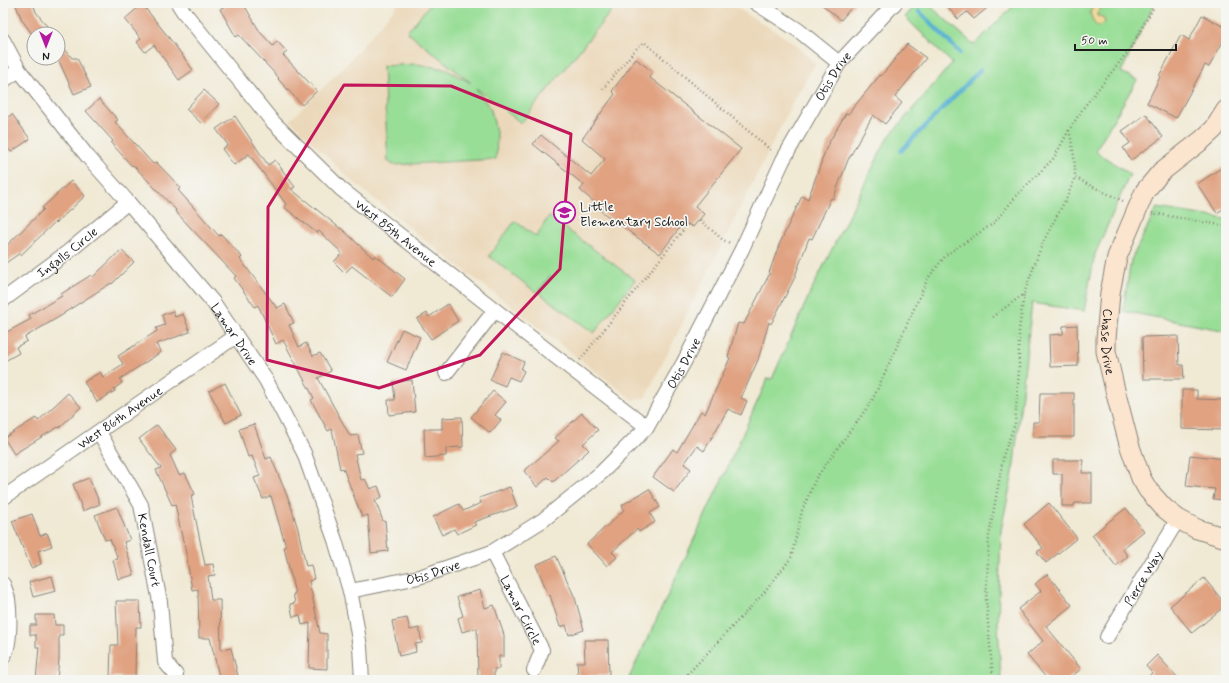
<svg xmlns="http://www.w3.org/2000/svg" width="1229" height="683" viewBox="0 0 1229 683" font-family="Mynerve,sans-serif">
	<rect width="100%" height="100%" fill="#f6f6f2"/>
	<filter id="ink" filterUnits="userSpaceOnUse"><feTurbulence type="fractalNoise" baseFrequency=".025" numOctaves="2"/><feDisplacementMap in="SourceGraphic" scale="8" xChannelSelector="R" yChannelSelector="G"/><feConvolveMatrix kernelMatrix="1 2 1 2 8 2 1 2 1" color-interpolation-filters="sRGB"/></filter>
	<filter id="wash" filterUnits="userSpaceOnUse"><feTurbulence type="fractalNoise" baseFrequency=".012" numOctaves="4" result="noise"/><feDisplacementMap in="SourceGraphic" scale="16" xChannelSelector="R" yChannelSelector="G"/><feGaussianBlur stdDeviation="0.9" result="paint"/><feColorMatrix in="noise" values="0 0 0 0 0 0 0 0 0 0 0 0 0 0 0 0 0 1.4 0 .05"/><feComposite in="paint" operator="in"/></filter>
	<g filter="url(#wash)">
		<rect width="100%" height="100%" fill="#f0e9d4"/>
		<path fill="#ebd8ba" d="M399,3H729L794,43L815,64L792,104L645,398L633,400L435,248L349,178L290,120L347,64Z"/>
		<path fill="#99de97" stroke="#5a7d5a" d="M431,3H603L612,10L521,123L476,88L491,110L497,136L496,159L393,165L388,161L383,66L416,64L445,69L471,83L407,32Z
			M918,3H927L974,45L1016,3H1155L1121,72L1137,80L1095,151L1130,174L1095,254L1084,311L1032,303L1013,473L1001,530L998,623L1001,680H628L725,473L768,378L772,379L810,293L887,139L952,63L905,17Z
			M1157,208L1226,219V331L1123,311L1131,260Z
			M549,216L635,280L594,333L539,293L550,276L537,293L489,256L515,221L536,237Z"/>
		<path fill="#eeda9e" stroke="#857b5d" d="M1095,3H1102V6L1097,14V16H1100L1104,18L1105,22L1102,25L1097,26L1094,23L1090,13Z"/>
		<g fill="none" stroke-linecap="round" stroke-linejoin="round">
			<path stroke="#55b0d3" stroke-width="4" d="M919,11L960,53
				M901,151L980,70"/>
		</g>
		<g id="blocks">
			<path fill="#e0a281" d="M15,3H33L36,12L53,34H32L22,20Z
				M230,3H243L260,32L273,46L277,41L287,52L283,55L317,91L302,105L278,79L279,78L239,35L236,37L220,9Z
				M820,3H855L841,20Z
				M944,3H993L974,19L967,12L958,19Z
				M142,4L174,44L193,70L179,80L154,45L145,52L137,42L141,39L125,19Z
				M1202,15L1226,28V36L1209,67L1205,65L1176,118L1147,103L1160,77L1159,76L1181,35L1189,40Z
				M58,40L72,58H77L91,87L74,94L58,59Z
				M907,44L926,58L895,97L902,103L885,124L873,115L848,160L833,199L831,198L812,239L809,238L794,279L771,324L769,322L758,360L741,398L747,401L741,415L728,409L704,451L697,446L684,464L691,469L674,492L653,477L673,449L677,452L701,411L705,414L730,358L728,357L738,323L744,324L770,273H769L779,245L802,196L808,199L827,146L846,113L848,114L880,75L881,76Z
				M636,59L653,72L649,77L741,149L695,206L704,214L693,227L684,222L660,254L594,206L595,203L580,190L584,185L533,144L541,135L591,176L605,159L582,139L615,94L612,91Z
				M204,90L219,104L201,123L186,109Z
				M99,99L118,120L115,122L153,164L156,162L181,188L178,190L219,236L221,234L242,257L240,259L277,308L285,304L294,323L289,325L299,347L306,343L313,356L320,353L331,371L318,378L350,436L358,435L362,453L355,454L361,480L365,479L370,489L378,486L382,497L375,500L383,521H385L388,551L371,553L368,515L362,517L343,468L340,469L332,429L328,431L311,400L314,398L283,340L276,344L258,305L255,307L234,278L236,276L175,211L176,210L133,165L132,166L111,143L113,141L86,111Z
				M12,114L30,139L11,152L7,147L3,150V121Z
				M1146,114L1163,137L1131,160L1123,148L1130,143L1122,131Z
				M235,116L268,165L275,160L295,187L291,189L341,229V228L373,258L375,255L405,279L392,297L352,266L345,273L334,262L342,253L319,231L317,233L284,207L286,204L249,154L234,165L222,149L228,145L216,129Z
				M1226,165V207L1217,213L1197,184Z
				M71,181L85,196L56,223L55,222L21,255L20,253L3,265V249L44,209L42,208Z
				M121,250L134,262L112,284L111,283L64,313V314L25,337L27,341L16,347L19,353L3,362V334L31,319L29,315L62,296L61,294L91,275L93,277Z
				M448,304L458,321L431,339L417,319L427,313L429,317Z
				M173,311L175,317L183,314L190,332L156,344L161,352L120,379L122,383L114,389L115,391L97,402L84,382L100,372L103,377L123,364L118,356L157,331L156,328L165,325L162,315Z
				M1077,325L1078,366L1050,367L1049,335L1063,334V326Z
				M402,329L420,337L406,370L387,362Z
				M1178,336L1179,365H1183L1184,379H1143L1142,337Z
				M503,352L524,362L521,369L524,371L519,381L509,377L505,386L490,380Z
				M412,380L415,412L389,415L388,400H395L393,382Z
				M225,383L241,415L226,423L209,391Z
				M1182,390H1197V399L1226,400L1225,430L1182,429Z
				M493,391L506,402L495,415L501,420L490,433L471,417Z
				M68,393L81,407L59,428L58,427L14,454L4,438L36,418L38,421Z
				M1040,393H1074V437H1033V422H1039Z
				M582,413L598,430L583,444L589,450L553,482L548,477L537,487L524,471L559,441L555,438Z
				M462,417L463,447L446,448V456L425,458L424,429H442V418Z
				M254,424L266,459L271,457L290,503L298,529L306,566L311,565L314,579L309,581L320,633L327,634V669L309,668L310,623L302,625L300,615L293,617L290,604L295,603L293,594H295L284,547H286L271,496L263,499L254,478L260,476L252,456L248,457L239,429Z
				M157,425L176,450L170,455L179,475L185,473L195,494L191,496L205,565L213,564L215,575L208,576L211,600H220L221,650L231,648L239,680H220L210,638H199L198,589L192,590L184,541H183L175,504L172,505L156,470L161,468L139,439Z
				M1190,455L1226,459V500L1213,499L1215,489L1186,486Z
				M1053,460H1083L1082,473H1092V503H1075L1074,506H1062V474H1053Z
				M89,478L100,504L83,511L73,484Z
				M510,487L517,507L474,522L476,525L457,534L454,529L442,535L433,517L459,504L463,511L481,503L479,498Z
				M649,489L660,507L650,513L655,522L639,532L637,529L612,552L617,557L607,566L587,544L624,510L622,505Z
				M1049,503L1077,538L1046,563L1037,552L1043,548L1024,524Z
				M117,507L130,540L124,542L134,575L118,579L113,560L118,559L110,539L105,540L95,515Z
				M1126,508L1144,531L1122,549L1128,556L1116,566L1092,535Z
				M32,514L40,536L47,533L52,546L38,551L41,564L31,568L12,521Z
				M556,556L575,598L584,630L569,635L566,625L560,627L550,595L549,596L536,565Z
				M1047,574L1072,605L1046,626L1081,669L1067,680H1048L1027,655L1043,641L1018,609L1041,591L1035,584Z
				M52,576L56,591L33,597L29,582Z
				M1204,578L1226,605L1192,633L1170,606Z
				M480,590L485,608L494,605L504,635V656H499V669H494V680H478L477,628L462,632L458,618L463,616L457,597Z
				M116,601H140L141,627H136L135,677H110L111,645H118Z
				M36,615H54L55,625H63V635H59V659L57,680H36L39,647H36V635H30V625H36Z
				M407,618L410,630L419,628L422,643L415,644L416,652L399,656L392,621Z
				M584,640H608L609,675L578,676L577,662H585Z
				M1157,655L1180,680H1144L1152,673L1146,666Z"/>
		</g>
	</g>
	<g filter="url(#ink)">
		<use href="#blocks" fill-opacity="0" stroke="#868278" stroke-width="1"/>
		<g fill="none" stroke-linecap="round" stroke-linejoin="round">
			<defs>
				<g id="street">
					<path id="s1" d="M178,3L183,11L272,121L341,189L495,310L647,427"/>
					<path d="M756,3L798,30L839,63"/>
					<path id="s2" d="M3,40L19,70L88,157L128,202L213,302L266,380L304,453L335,540L350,591L355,616L360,647L362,680"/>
					<path d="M3,81L19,70"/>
					<path id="s3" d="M3,300L68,252L128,202"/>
					<path d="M446,373L495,310"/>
					<path id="s4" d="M99,432L141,505L160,602L165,662L176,675"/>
					<path id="s5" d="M3,498L236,336"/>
					<path id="s6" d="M492,552L542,650L534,670"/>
					<path d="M3,584C5,589 7,594 8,599C10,612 11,647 3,657"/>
					<path id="s7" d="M350,591L419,577L492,552L543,520L601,473L647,427L684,362L742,249L783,160L839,63L895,3"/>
					<path id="s8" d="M1107,637L1178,519"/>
				</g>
				<g id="secondary">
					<path id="s9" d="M1226,110L1214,129L1202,140L1161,172L1145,191L1117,257L1110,293L1106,339V351L1115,390L1129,444L1141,478L1148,490L1164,508L1178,519L1197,529L1226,538"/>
				</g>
			</defs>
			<use href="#street" stroke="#868278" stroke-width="16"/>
			<use href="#secondary" stroke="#868278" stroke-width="21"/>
			<path stroke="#868278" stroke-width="2.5" stroke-dasharray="1 3" stroke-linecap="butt" d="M603,89L636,49L644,42L773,152
				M1123,201L1089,185L1075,177C1075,160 1073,146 1069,130L1084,107L1130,49L1156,3
				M1152,213L1226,226
				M700,220L723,240L730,243
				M992,317L1024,294L1042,244L1068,195L1075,177
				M580,360L688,224
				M682,680L764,593L791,558L802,511L816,478L872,401L928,278L946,255L994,223L1018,194L1054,158L1069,130
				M993,680L986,600L989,536L1004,453L1015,424L1019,370V330L1024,294"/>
			<use href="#street" stroke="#fff" stroke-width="14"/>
			<use href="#secondary" stroke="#fce5cf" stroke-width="19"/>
		</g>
	</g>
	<path fill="none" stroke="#c2185b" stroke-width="3" stroke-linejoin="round" d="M344,85L451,86L571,134L560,269L480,355L379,388L267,360L268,207Z"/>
	<defs>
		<symbol id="school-ring" viewBox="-11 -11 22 22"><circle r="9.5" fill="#f6f6f2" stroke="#b5179e" stroke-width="1.5"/><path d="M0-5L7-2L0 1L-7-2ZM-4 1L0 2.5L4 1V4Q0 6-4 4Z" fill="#b5179e"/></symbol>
	</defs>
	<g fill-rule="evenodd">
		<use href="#school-ring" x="552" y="200" width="25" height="25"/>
	</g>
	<g text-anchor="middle" stroke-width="3.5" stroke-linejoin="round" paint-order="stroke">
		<g font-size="13" fill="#1c1c1c" stroke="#f6f6f2">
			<text dy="5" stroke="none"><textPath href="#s7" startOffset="745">Otis Drive</textPath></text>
			<text dy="5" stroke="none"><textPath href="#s1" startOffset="318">West 85th Avenue</textPath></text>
			<text dy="5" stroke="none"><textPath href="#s3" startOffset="80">Ingalls Circle</textPath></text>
			<text dy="5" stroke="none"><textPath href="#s2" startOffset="375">Lamar Drive</textPath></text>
			<text dy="5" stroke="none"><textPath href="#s9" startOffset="273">Chase Drive</textPath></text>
			<text dy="5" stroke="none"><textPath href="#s7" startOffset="421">Otis Drive</textPath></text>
			<text dy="5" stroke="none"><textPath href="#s5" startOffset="142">West 86th Avenue</textPath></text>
			<text dy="5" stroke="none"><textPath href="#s4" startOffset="130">Kendall Court</textPath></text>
			<text dy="5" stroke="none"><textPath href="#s7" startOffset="85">Otis Drive</textPath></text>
			<text dy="5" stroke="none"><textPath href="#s8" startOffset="69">Pierce Way</textPath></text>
			<text dy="5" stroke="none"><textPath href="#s6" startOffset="65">Lamar Circle</textPath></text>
		</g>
		<g font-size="13" fill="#1c1c1c" stroke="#f6f6f2" text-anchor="start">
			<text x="580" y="211">Little<tspan x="580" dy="15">Elementary School</tspan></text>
		</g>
	</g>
	<rect width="1229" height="683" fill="none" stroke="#f6f6f2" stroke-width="16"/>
	<g transform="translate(46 46) rotate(180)"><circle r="19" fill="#f6f6f2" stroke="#9f9f9c"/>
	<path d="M0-3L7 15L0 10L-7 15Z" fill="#b5179e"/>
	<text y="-6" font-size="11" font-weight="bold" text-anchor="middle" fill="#1c1c1c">N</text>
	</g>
	<path d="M1075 44v6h101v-6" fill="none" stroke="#1c1c1c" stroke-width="2"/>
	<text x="1081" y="44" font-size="12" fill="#1c1c1c" stroke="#f6f6f2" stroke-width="3" paint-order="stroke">50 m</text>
</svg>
